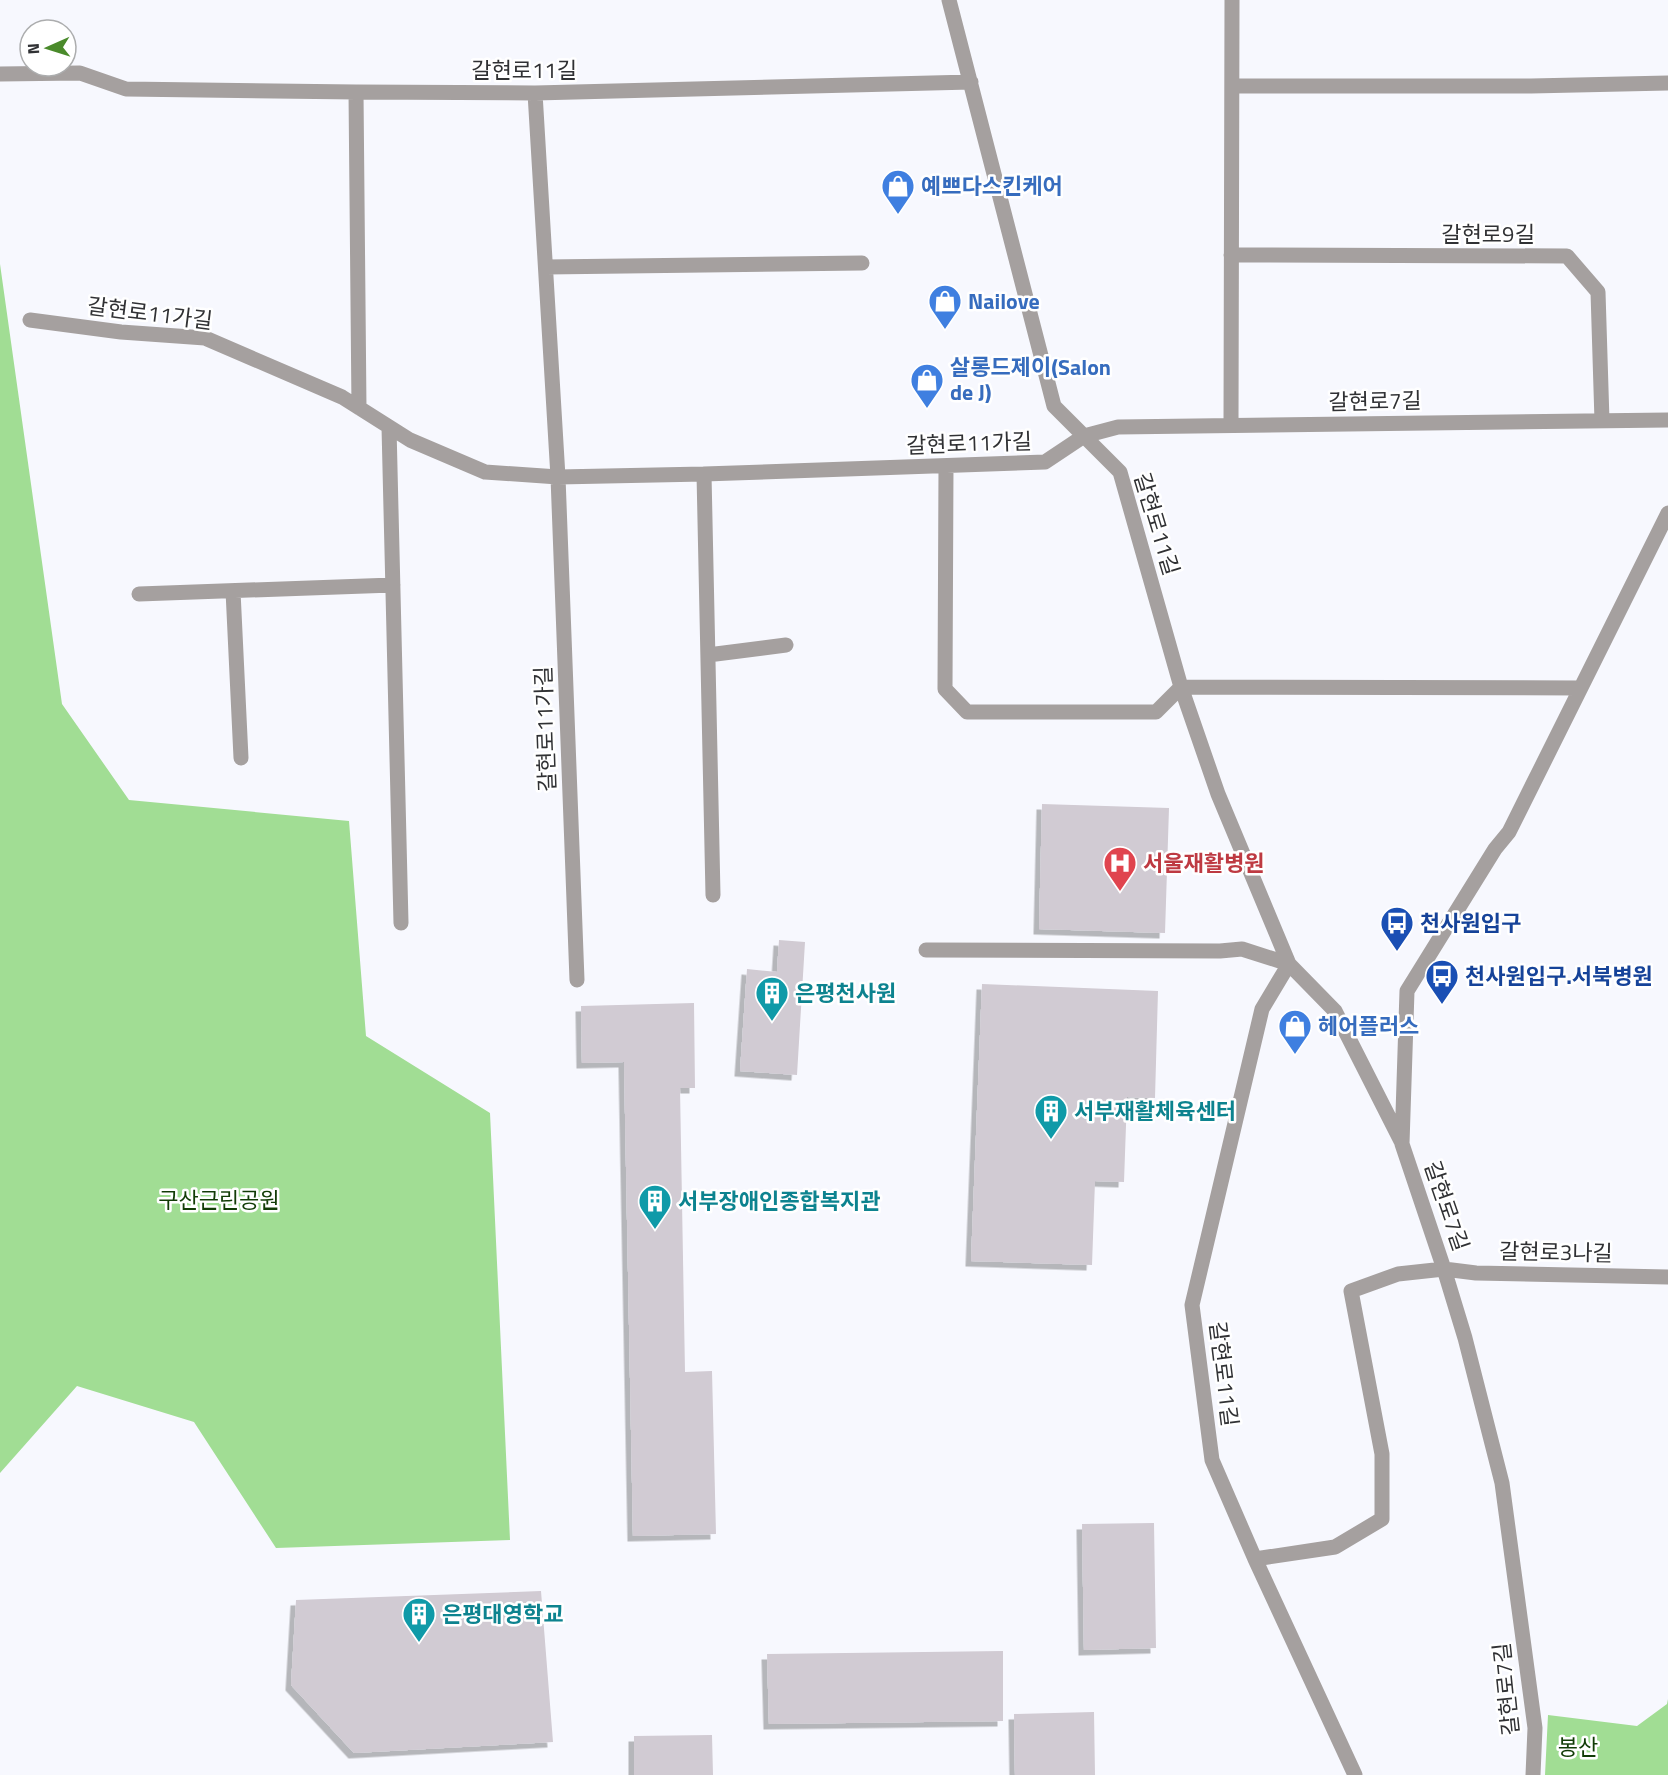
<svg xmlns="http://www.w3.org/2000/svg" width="1668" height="1775" viewBox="0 0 1668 1775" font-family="'Titillium Web','Noto Sans KR',sans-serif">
	<defs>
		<filter id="shadow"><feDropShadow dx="-5.5" dy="5.5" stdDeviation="0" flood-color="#0004"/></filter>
	</defs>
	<rect width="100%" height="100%" fill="#f7f8fe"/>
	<path fill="#a1dd94" d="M0,264L62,704L129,800L349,821L366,1036L490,1113L510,1540L276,1548L194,1422L77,1386L0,1473Z
		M1668,1699V1775H1545L1548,1715L1637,1726L1667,1704Z"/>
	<path fill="#d1cbd3" filter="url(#shadow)" d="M1042,804L1169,808L1165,933L1039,929Z
		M779,940L805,942L797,1075L740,1071L747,969L777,972Z
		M982,984L1158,991L1155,1098L1127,1097L1124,1182L1095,1181L1092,1265L971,1261Z
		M694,1003L695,1088H680L685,1372L712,1371L716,1534L633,1536L624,1062L582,1063L581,1006Z
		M1154,1523L1156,1648L1084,1650L1082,1524Z
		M541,1591L553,1742L354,1753L291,1685L296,1600Z
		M1003,1651V1721L769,1724L767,1654Z
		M1094,1712L1095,1775H1015L1014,1714Z
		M712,1735L713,1775H634V1736Z"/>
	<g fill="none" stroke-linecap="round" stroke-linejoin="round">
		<path stroke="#a5a09f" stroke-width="15" d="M949,0L1054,406L1120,472L1181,687L1218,794L1289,964L1335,1011L1401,1141
			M0,74L80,73L126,89L356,92L535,93L971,82
			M1232,86H1531L1668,83
			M356,92L359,408
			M535,93L558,477L577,980
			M1231,255L1567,256L1598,292L1602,421
			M546,267L862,263
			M30,320L121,332L205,338L342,397L410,440L485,472L558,477L704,474L1045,462L1084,436L1118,427L1668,420
			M1231,425L1232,0
			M389,427L401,923
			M946,466L945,689L967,712H1156L1181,687
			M704,474L713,895
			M233,591L241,758
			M139,594L393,585
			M708,655L786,645
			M1181,687L1580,688
			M926,950L1220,951L1242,949L1289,964
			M1289,964L1262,1009L1192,1305L1212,1460L1255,1559L1355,1775
			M1255,1559L1335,1547L1382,1519V1454L1351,1291L1398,1274L1444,1269L1476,1273L1668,1277
			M1533,1775L1535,1728L1502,1483L1465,1338L1444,1269L1402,1144L1407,991L1495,849L1509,832L1668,513"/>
	</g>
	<defs>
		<symbol id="shop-pin" viewBox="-11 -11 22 30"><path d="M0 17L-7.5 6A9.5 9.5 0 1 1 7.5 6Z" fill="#3f7fe0" stroke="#fff"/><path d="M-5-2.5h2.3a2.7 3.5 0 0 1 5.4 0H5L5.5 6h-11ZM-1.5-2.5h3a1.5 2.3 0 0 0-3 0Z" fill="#fff"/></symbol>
		<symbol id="hospital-pin" viewBox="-11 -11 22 30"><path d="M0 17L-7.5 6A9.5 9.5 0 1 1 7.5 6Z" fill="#e0444e" stroke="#fff"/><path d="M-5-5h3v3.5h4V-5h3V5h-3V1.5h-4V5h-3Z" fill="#fff"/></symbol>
		<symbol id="bus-pin" viewBox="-11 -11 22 30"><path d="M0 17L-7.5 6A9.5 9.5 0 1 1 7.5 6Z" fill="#1a4fb4" stroke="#fff"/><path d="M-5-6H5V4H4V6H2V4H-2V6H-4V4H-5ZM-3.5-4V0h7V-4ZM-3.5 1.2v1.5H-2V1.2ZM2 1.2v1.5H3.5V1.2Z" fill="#fff"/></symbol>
		<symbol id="building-pin" viewBox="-11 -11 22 30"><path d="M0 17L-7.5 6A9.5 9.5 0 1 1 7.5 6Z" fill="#0f9aa8" stroke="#fff"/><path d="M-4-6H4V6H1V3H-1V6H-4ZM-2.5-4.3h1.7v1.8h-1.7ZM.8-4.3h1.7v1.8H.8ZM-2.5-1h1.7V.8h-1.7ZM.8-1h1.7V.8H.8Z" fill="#fff"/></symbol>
	</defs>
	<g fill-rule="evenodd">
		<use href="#shop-pin" x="879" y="167" width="38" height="52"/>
		<use href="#shop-pin" x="926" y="282" width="38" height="52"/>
		<use href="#shop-pin" x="908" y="361" width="38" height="52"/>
		<use href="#hospital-pin" x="1101" y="844" width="38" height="52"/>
		<use href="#bus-pin" x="1378" y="904" width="38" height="52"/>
		<use href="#bus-pin" x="1423" y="957" width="38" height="52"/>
		<use href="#building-pin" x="753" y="974" width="38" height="52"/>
		<use href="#shop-pin" x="1276" y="1007" width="38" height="52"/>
		<use href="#building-pin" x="1032" y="1092" width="38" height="52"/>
		<use href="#building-pin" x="636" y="1182" width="38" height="52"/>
		<use href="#building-pin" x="400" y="1595" width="38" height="52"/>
	</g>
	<g text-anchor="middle" stroke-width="5" stroke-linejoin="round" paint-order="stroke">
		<g font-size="22" fill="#303134" stroke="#fff">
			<text x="524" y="78">갈현로11길</text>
			<text x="1488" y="242">갈현로9길</text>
			<text transform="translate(150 313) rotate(7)" y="8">갈현로11가길</text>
			<text transform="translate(1375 401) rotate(-1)" y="8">갈현로7길</text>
			<text transform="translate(969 443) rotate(-2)" y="8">갈현로11가길</text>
			<text transform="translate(1157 524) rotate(73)" y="8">갈현로11길</text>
			<text transform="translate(545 729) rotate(-92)" y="8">갈현로11가길</text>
			<text transform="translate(1447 1206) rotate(71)" y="8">갈현로7길</text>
			<text transform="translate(1556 1252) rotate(1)" y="8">갈현로3나길</text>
			<text transform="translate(1224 1374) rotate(83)" y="8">갈현로11길</text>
			<text transform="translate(1506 1689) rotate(-96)" y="8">갈현로7길</text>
		</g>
		<g font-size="22" font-weight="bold" fill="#366cbe" stroke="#fff" text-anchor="start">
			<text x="921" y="194">예쁘다스킨케어</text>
			<text x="968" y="309">Nailove</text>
			<text x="950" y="375">살롱드제이(Salon<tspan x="950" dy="25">de J)</tspan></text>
			<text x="1318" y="1034">헤어플러스</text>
		</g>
		<g font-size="22" font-weight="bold" fill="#be3a42" stroke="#fff" text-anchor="start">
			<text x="1143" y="871">서울재활병원</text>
		</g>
		<g font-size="22" font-weight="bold" fill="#164399" stroke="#fff" text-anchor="start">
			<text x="1420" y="931">천사원입구</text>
			<text x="1465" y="984">천사원입구.서북병원</text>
		</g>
		<g font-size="22" font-weight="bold" fill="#0d838f" stroke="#fff" text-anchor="start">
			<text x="795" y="1001">은평천사원</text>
			<text x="1074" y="1119">서부재활체육센터</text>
			<text x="678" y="1209">서부장애인종합복지관</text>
			<text x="442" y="1622">은평대영학교</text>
		</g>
		<g font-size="22" fill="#113c06" stroke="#fff">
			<text x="219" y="1208">구산근린공원</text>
			<text x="1578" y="1755">봉산</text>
		</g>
	</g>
	<g transform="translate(48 48) rotate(267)"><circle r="28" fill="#ffffff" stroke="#acadae" stroke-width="1.5"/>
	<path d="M0-4.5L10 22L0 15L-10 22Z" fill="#4a8a2b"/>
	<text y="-9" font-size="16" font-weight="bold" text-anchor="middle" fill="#303134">N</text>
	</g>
</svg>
